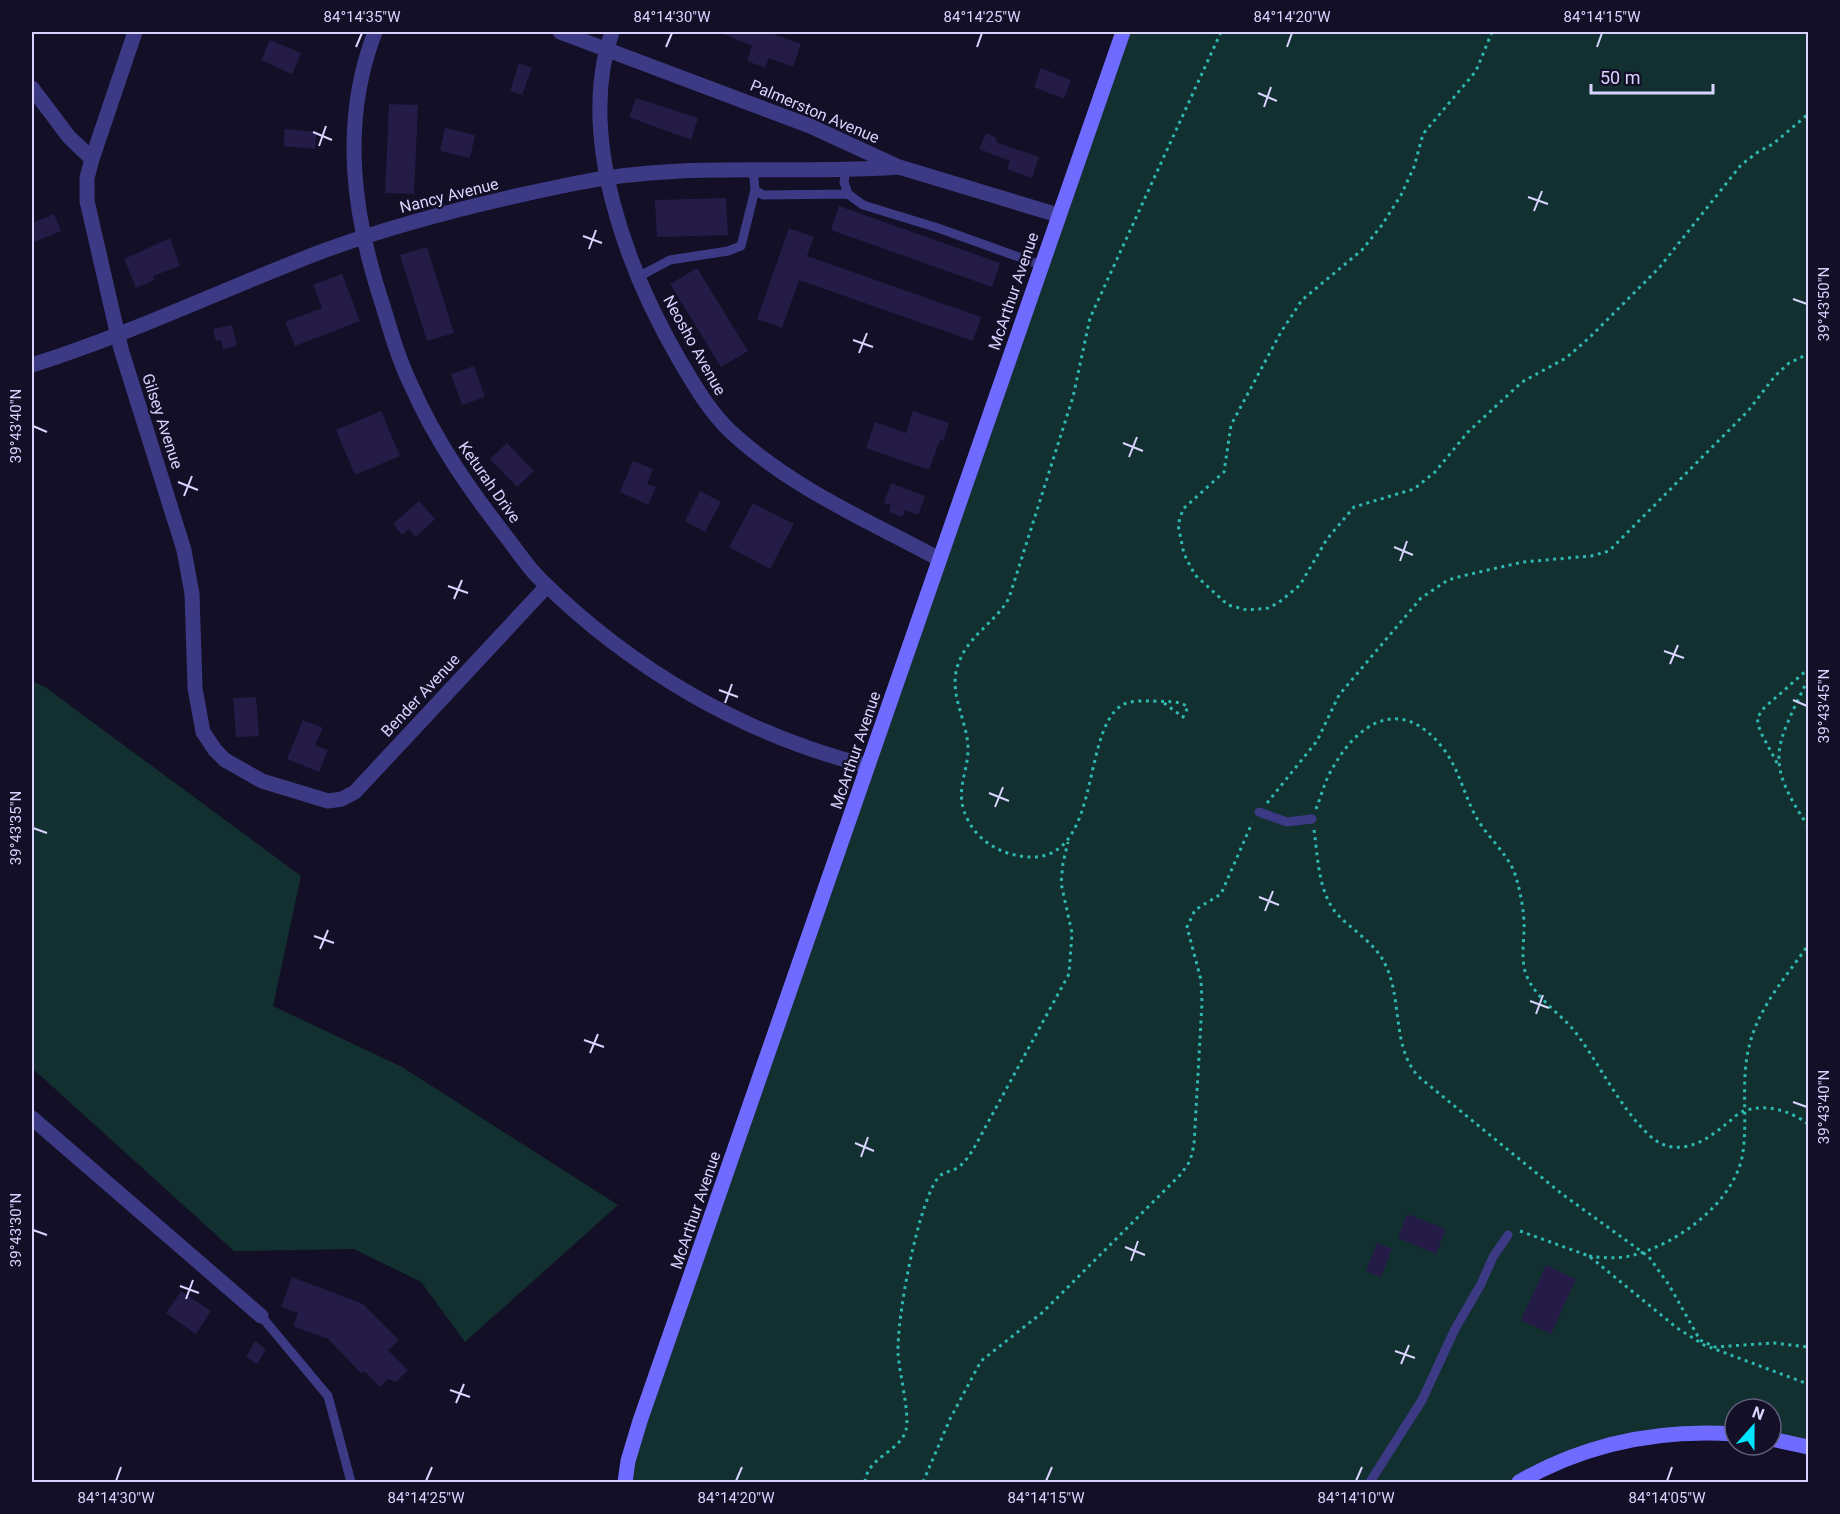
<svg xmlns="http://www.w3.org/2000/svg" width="1840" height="1514" viewBox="0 0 1840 1514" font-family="Roboto,sans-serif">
	<rect width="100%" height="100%" fill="#130f26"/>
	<path fill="#12302f" d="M1123,32H1808V1447L1771,1439V1409H1735V1434L1634,1438L1519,1482H625Z
		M32,681L45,687L301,876L273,1006L402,1067L618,1205L465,1342L421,1282L354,1249L234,1251L32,1068Z"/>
	<path fill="#241b47" d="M719,32H768L801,44L793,67L769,58L765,68L747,61L752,46Z
		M270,40L301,53L292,74L261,60Z
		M519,63L532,68L522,95L510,91Z
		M1041,68L1071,80L1064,99L1034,87Z
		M636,98L698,118L691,140L629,117Z
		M389,104L418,105L414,194L385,193Z
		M445,128L475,135L470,158L440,151Z
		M285,129L317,132L315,149L283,146Z
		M986,133L997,138L996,142L1039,157L1032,178L1007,169L1010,161L979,149Z
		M726,198L728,235L657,237L655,200Z
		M839,206L1000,263L992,287L831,230Z
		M54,214L61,231L32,243V223Z
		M789,228L814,237L807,256L981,317L973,341L799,280L782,328L757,319Z
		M170,238L180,266L153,276L154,280L136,288L124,259Z
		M427,247L454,333L427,341L400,255Z
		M697,268L748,351L721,367L670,284Z
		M342,274L360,321L295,346L285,322L322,308L313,285Z
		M232,325L237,346L223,349L221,340L216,341L213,329Z
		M474,366L485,397L462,405L451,374Z
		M381,411L400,456L355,475L336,430Z
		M913,411L949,423L943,441L940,440L929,470L866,448L875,422L906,433Z
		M507,443L534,471L517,487L490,459Z
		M633,461L653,469L647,484L656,487L648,505L620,492Z
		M891,483L925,496L918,515L905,510L902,517L889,512L891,505L884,503Z
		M700,491L721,502L705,532L685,521Z
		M419,501L435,519L416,537L409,529L402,535L393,524Z
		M753,503L794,524L770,569L729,547Z
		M256,697L259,736L236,737L233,698Z
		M303,720L323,728L315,745L328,750L319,772L287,759Z
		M1407,1214L1446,1229L1436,1254L1398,1238Z
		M1377,1243L1392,1249L1381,1277L1366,1271Z
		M1546,1265L1576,1279L1551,1334L1521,1320Z
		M292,1277L363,1304L399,1340L388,1350L408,1370L396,1382L388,1379L380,1387L364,1371L361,1373L328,1339L293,1326L298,1313L281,1307Z
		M181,1291L211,1311L196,1334L166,1313Z
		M255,1341L266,1349L257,1364L246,1357Z"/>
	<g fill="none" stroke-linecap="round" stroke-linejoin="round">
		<path stroke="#2fb8b0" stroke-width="3" stroke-dasharray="3 4.5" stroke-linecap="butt" d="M1492,32L1476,71L1423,134L1414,167L1401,195L1382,225L1362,250L1302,300L1281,332L1231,425L1224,472L1183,509L1178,525L1184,554L1195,575L1228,605L1247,610L1268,608L1278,603L1300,585L1327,539L1354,507L1414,489L1435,472L1468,432L1522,382L1566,358L1589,338L1659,268L1741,165L1758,152L1773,144L1806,116L1808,117
			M1808,679C1776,747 1763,759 1808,826
			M1164,703L1183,717L1188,707C1178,700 1166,702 1153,701C1143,701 1131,700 1122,705C1078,733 1105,876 1015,855C996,851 978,839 969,822C952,792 969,774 968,746C966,717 947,691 959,662C969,635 996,622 1009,598L1073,397L1090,318L1221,32
			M1777,763L1760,731L1757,718L1764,708L1808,669
			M1267,803L1317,741L1339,695L1421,598L1448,580L1462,576L1523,562L1591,556L1609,551L1748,411L1775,376L1789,363L1808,354
			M1316,809C1321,797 1324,783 1331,771C1357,722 1401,695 1442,747C1458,767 1463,791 1474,813C1485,836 1508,852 1516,877C1520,891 1523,906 1524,921C1525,940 1519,961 1528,979C1539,1001 1561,1014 1576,1033C1601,1066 1619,1107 1650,1136C1675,1159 1704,1143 1726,1124C1732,1120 1737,1113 1744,1111C1766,1103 1791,1111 1808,1124
			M1314,830C1318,857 1318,892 1337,914C1352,930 1376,944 1385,964C1403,999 1391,1047 1419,1077L1562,1194L1649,1257L1669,1285L1700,1340L1715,1347L1774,1343L1808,1347
			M1520,1231L1589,1256L1677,1328L1704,1345L1808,1384
			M1589,1256C1604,1258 1620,1259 1634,1255C1679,1243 1736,1201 1743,1152C1748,1116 1740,1078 1750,1043C1760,1005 1787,976 1808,945
			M865,1482C867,1457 900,1452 906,1430C910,1413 899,1372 898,1353C897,1316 917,1209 937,1179C942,1171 953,1172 960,1166C966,1161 970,1154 974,1148L1069,974L1072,933L1061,883L1063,863L1068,842
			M923,1482L950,1419L981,1361L1043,1312L1181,1174L1190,1161L1194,1145L1202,1003L1201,980L1187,927L1195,910L1221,894L1252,823"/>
		<path stroke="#3d3a85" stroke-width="9" d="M753,168L755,190L763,195L848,194
			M846,169L844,182L848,194L863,205L938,228L1041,265
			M638,277L670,260L728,251L741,246L755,190
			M1259,812L1287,822L1312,819
			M261,1316L328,1396L351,1482
			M1370,1482L1422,1400L1455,1329L1481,1284L1493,1257L1508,1235"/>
		<path stroke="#3d3a85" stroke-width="15" d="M135,32L92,159L87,178V201L121,349L184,550L192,594L195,688L203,732L215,750L225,760L262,781L328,801L342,799L355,792L547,586
			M375,32C340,123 353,216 383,306C391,333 399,360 411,385C436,442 470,490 508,539C519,553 529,569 542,581C633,670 744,735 868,766
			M560,32L810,126L899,167L1058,215
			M612,32C576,136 627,270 680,361C695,386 709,411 730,431C791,488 867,520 939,559
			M32,88L69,137L92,159
			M32,365C131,334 226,288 323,251C405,221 492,200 577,183C684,161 791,175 899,167
			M32,1118L261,1316"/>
		<path stroke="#6f6bff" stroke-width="15" d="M1771,1439L1808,1447
			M625,1482L628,1461L640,1421L1123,32
			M1519,1482C1585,1444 1659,1429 1735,1434"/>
	</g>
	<path fill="none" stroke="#d9d4ff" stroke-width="2" d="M356,47L362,33M666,47L672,33M977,47L982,33M1287,47L1292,33M1597,47L1602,33M1258,93L1277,101M1264,107L1271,87M313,132L332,140M319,146L326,126M1528,197L1548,204M1534,211L1542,191M583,236L602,243M589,249L596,230M1793,299L1807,304M853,340L873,347M859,353L867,333M33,426L47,432M1123,443L1143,451M1129,457L1137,437M178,482L198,490M184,496L192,476M1394,547L1413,555M1400,561L1407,541M448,586L468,593M454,599L462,580M1664,651L1684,658M1670,664L1678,645M719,690L738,697M1793,700L1807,706M725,703L732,684M989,793L1009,801M995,807L1003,787M33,828L47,833M1259,897L1279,905M1265,911L1273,891M314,936L334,943M320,949L328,930M1530,1001L1549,1008M1536,1014L1543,995M584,1040L604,1047M590,1053L598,1034M1793,1102L1807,1107M855,1143L874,1151M861,1157L868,1137M33,1230L47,1235M1125,1247L1145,1255M1131,1261L1138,1241M180,1286L199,1293M186,1299L193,1280M1395,1351L1415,1358M1401,1364L1409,1345M450,1390L470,1397M456,1403L464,1384M116,1481L121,1467M426,1481L432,1467M736,1481L742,1467M1046,1481L1052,1467M1356,1481L1362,1467M1667,1481L1672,1467"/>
	<g text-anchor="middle" stroke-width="4.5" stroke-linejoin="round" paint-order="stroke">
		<g font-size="16" fill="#d9d4ff" stroke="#130f26">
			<text transform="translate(815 111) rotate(23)" y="6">Palmerston Avenue</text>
			<text transform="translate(449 195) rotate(-14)" y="6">Nancy Avenue</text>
			<text transform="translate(1013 291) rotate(-71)" y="6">McArthur Avenue</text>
			<text transform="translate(695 345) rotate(61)" y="6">Neosho Avenue</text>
			<text transform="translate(163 421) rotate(72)" y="6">Gilsey Avenue</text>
			<text transform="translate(490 482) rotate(55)" y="6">Keturah Drive</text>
			<text transform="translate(420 695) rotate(-47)" y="6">Bender Avenue</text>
			<text transform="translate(855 750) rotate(-71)" y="6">McArthur Avenue</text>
			<text transform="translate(695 1210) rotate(-71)" y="6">McArthur Avenue</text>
		</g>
	</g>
	<rect width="1840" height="1514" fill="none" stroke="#130f26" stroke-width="66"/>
	<g transform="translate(1753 1427) rotate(21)"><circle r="28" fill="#130f26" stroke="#625e7d" stroke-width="1.5"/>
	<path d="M0-4.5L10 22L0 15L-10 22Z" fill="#00e5ff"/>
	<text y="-9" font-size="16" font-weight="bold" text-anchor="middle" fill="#d9d4ff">N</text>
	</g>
	<path d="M1591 84v9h122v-9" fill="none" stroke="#d9d4ff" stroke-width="3"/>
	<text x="1600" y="84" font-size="18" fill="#d9d4ff" stroke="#130f26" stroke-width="4.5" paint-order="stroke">50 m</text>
	<rect x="33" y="33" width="1774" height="1448" fill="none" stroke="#d9d4ff" stroke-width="2"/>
	<g font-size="15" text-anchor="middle" fill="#d9d4ff">
		<text x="362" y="22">84°14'35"W</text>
		<text x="672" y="22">84°14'30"W</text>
		<text x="982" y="22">84°14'25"W</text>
		<text x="1292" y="22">84°14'20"W</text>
		<text x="1602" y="22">84°14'15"W</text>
		<text transform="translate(1824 304) rotate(-90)" y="5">39°43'50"N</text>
		<text transform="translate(16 426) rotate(-90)" y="5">39°43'40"N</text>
		<text transform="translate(1824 706) rotate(-90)" y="5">39°43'45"N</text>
		<text transform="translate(16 828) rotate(-90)" y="5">39°43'35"N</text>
		<text transform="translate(1824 1107) rotate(-90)" y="5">39°43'40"N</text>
		<text transform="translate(16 1230) rotate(-90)" y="5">39°43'30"N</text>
		<text x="116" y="1503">84°14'30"W</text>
		<text x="426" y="1503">84°14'25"W</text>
		<text x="736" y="1503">84°14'20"W</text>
		<text x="1046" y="1503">84°14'15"W</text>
		<text x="1356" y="1503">84°14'10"W</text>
		<text x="1667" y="1503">84°14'05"W</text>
	</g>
</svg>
